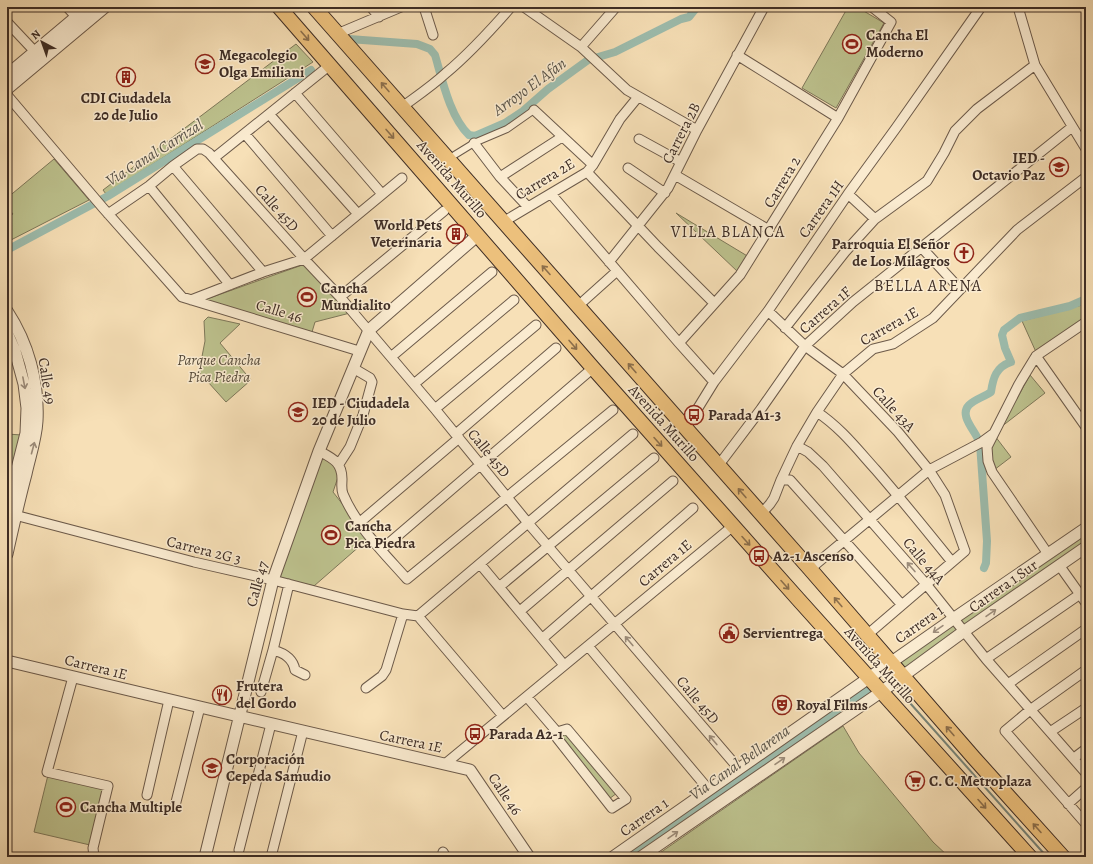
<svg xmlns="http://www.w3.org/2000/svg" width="1093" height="864" viewBox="0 0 1093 864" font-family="Alegreya,serif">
	<rect width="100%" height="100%" fill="#f7e0b7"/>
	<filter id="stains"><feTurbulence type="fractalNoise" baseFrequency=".005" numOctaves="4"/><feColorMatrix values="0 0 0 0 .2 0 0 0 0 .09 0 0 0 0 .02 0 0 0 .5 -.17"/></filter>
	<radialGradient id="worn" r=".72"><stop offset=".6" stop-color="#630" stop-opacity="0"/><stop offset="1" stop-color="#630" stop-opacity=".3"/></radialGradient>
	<path fill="#bdc28e" stroke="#7e785a" d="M848,7H857L884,23L836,108L802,88Z
		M296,44L313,62L106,194L103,190Z
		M54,159L89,200L7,242V218L13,214L7,207V198Z
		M676,213L749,257L738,272Z
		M305,264L350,313L315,322L312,332L204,300Z
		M1086,304V317L1036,352L1022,321Z
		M208,317L240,324L220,343L251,380L226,402L199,372L205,341L204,321Z
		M1030,375L1045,393L1001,427Z
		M7,434L22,435L15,469L7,467Z
		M995,436L1011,457L994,470L989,448Z
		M326,458L330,460L339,474L333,492L369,538L314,586L277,577L321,460Z
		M1086,533V542L904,669L899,663Z
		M843,726L859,753L933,842L949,857H654Z
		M565,732L617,793L609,799L560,737Z
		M48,775L104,788L90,845L34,832Z"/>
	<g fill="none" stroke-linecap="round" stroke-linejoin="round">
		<path stroke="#778377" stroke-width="2" d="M902,694L1047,857"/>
		<path stroke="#9dbdae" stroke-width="8" d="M349,39L417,44L430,49L435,55C442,79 450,117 469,135L475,136L505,123L523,111L548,89L588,60L615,52L681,19L689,17L697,7
			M7,250L108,196L311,70
			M984,568L986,563L987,541L980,444C977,432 958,416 969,405C975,399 984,397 991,392C993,378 996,367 1011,362L1005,348L1002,335L1004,330L1020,318L1070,306L1086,299
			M628,857L867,690"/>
		<defs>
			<path id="pedestrian" d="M448,159L474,143L507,129L534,110"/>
			<path id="minor" d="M67,7L81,22
				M371,7L379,17
				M424,7L433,35
				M524,7L581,47L627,90L697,130
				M1018,7L1035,65L1086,149
				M7,22L39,56
				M337,34L401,7
				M581,47L616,7
				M737,55L838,118
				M295,93L382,194
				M7,95L103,208L182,297L359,351
				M402,107C417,96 432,86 446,73C470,53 490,31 511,7
				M534,110L593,165
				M269,114L358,214
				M245,134L332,236
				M639,139L681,162
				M474,143L500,177L528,207
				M214,158L330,65
				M173,166L263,272
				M628,168L665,193
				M587,172L658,247L714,303
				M675,175L769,230
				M500,177L562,137
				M149,186L230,285
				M551,194L679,343L714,382
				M848,194L875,219
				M108,214L149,186L173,166L197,149H203L209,153L308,263L340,297L435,409L528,523L739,769
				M503,222L587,172L593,165L620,119L638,97
				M922,248L960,289
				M609,262L668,188L697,130L764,7
				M340,297L444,211
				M191,300L263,272L304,259L402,178
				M578,306L617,271
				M768,311L805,346L843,374L898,432L929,470L945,495L965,551L867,635
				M785,328L845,252L875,219L927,181L944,153L955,131L977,109L1035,65
				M679,343L740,275L838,118L891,22L872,7
				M1036,356L1086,427
				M391,357L492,272
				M414,384L514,300
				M435,409L536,325
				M817,412C841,428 857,449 876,470C902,500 927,531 952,562
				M685,429L714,382L768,311L848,194L896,128L981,7
				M456,434L556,348
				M797,446L808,452L823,466L926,584L986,659L1086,773
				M319,451C332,458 342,462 342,479C342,484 341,489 343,494C357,527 384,553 407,579L613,410
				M339,464L350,447L363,415L372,382L370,378L353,368
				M718,466L761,409L805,346L853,302L1072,127
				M781,480H790L902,605
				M7,513L194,562L273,580L403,614L418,616
				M761,514L770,504L774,498L781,480L797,446L817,412L843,374L873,349L893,344L933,318L1017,230L1086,177
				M359,523L459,438
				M381,550L593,368
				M1048,554L992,472L988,461L987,447L1019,384L1036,356L1086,322
				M480,564L564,665
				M1059,565L1086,603
				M810,569L929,470L982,442L993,434
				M499,587L654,458
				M520,611L673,481
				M418,616L633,434
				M418,616L503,716
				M543,638L693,508
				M588,646L709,790
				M273,650C284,653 293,658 295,670L305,675
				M986,659L1086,590
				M1086,670L1030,710L1005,731L1086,824
				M73,677L47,772L108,786L93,848L94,857
				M1008,684L1086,629
				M366,688L382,676L386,670L403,614
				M261,692L273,650L289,584
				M527,697L557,732
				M567,729L626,799L612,808L557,738V732Z
				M1050,732L1086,708
				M1074,758L1086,749
				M445,764L733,526
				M147,795L169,700
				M176,802L200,707
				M1068,804L1086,788
				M239,850L271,724
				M443,852L446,857
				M271,857L303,731"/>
			<path id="tertiary" d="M7,75L88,7
				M7,89L105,7
				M7,311C28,343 39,382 37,421C36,439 30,456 26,474C19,500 13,527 7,554
				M7,333L15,351L24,384L27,408L26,433L7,508
				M7,661L200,707L470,770L529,857
				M205,857L273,580L319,451L369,330L478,235
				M613,857L953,619L1086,528
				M641,857L881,692L963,632L1086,547"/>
			<path id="primary" d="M279,7L593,368L798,599L1030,857
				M314,7L810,569L974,758L1063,857"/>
		</defs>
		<use href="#pedestrian" stroke="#6c5a4a" stroke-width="8"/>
		<use href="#minor" stroke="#6c5a4a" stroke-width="11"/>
		<use href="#tertiary" stroke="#6c5a4a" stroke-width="13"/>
		<use href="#primary" stroke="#3e2d25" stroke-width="16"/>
		<use href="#pedestrian" stroke="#faebd0" stroke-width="6"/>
		<use href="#minor" stroke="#faebd0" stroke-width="9"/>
		<use href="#tertiary" stroke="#faebd0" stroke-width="11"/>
		<use href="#primary" stroke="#ecc07c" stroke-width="14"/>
	</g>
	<defs><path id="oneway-shaft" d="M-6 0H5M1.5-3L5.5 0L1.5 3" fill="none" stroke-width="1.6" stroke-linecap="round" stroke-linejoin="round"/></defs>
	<g stroke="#8c6f4c">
		<use href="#oneway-shaft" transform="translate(305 36) rotate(49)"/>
		<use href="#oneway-shaft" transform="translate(385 87) rotate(-131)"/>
		<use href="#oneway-shaft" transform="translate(390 134) rotate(49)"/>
		<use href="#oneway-shaft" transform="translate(546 270) rotate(-132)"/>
		<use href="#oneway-shaft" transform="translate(573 345) rotate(49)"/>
		<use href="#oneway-shaft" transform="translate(632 368) rotate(-131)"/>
		<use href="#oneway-shaft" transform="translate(658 442) rotate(48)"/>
		<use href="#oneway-shaft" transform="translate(742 493) rotate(-131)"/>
		<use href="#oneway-shaft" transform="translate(746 541) rotate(48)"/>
		<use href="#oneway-shaft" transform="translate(785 585) rotate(48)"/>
		<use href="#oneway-shaft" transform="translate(838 602) rotate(-130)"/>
		<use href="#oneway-shaft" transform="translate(950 731) rotate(-131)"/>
		<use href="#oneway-shaft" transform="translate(982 804) rotate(48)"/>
		<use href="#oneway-shaft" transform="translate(1037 828) rotate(-132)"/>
	</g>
	<g stroke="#9c8c7a">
		<use href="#oneway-shaft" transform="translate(24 383) rotate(79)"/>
		<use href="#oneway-shaft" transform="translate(33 448) rotate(-75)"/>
		<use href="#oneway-shaft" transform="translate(911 567) rotate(-131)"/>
		<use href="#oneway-shaft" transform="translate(991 613) rotate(-35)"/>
		<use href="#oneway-shaft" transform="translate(938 629) rotate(145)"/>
		<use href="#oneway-shaft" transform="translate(629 641) rotate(-130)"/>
		<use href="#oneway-shaft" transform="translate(713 740) rotate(-130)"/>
		<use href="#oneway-shaft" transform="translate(780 761) rotate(-35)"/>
		<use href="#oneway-shaft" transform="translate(673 835) rotate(-35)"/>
	</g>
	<defs>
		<symbol id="stadium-ring" viewBox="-11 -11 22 22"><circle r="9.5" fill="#faebd0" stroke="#8f2418" stroke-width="1.5"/><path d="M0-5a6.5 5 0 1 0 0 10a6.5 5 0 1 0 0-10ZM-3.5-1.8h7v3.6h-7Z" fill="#8f2418"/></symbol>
		<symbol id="school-ring" viewBox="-11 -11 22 22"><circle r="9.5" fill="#faebd0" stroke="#8f2418" stroke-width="1.5"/><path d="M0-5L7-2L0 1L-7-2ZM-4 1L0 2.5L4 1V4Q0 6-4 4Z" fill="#8f2418"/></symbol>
		<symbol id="building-ring" viewBox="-11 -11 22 22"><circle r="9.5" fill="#faebd0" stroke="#8f2418" stroke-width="1.5"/><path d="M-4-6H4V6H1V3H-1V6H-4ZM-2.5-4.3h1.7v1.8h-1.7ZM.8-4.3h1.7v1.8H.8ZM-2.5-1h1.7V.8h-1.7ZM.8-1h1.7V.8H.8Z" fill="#8f2418"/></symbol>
		<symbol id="church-ring" viewBox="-11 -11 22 22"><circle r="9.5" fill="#faebd0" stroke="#8f2418" stroke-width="1.5"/><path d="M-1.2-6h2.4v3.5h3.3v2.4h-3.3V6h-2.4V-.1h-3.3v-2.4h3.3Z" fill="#8f2418"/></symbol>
		<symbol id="bus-ring" viewBox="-11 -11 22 22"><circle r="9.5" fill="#faebd0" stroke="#8f2418" stroke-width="1.5"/><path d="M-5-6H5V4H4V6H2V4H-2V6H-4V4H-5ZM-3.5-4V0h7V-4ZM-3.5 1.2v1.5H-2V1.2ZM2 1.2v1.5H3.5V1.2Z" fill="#8f2418"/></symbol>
		<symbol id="civic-ring" viewBox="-11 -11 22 22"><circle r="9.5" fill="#faebd0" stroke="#8f2418" stroke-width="1.5"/><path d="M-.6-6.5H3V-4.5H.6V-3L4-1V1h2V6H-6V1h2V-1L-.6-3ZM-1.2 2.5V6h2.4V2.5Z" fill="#8f2418"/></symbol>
		<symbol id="restaurant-ring" viewBox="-11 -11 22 22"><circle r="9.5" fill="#faebd0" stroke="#8f2418" stroke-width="1.5"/><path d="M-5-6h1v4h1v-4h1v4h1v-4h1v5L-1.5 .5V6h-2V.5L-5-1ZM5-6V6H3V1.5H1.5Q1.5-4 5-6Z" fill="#8f2418"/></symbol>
		<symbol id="theatre-ring" viewBox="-11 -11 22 22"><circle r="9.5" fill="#faebd0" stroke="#8f2418" stroke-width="1.5"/><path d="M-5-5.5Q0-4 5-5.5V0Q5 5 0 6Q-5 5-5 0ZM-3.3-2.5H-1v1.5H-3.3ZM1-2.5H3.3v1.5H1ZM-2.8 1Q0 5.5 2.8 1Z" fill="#8f2418"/></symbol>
		<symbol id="supermarket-ring" viewBox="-11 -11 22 22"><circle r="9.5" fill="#faebd0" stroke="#8f2418" stroke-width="1.5"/><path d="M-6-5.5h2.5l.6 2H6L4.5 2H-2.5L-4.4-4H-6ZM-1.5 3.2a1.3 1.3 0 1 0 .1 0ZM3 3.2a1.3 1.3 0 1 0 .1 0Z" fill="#8f2418"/></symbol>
	</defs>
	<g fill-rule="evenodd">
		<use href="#stadium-ring" x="841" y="33" width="22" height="22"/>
		<use href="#school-ring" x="194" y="53" width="22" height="22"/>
		<use href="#building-ring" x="115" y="66" width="22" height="22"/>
		<use href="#school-ring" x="1048" y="156" width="22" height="22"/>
		<use href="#building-ring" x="445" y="223" width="22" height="22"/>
		<use href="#church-ring" x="953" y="242" width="22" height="22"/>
		<use href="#stadium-ring" x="296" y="286" width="22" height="22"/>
		<use href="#school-ring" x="287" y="401" width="22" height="22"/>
		<use href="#bus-ring" x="683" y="404" width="22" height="22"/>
		<use href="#stadium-ring" x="320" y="524" width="22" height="22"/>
		<use href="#bus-ring" x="748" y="545" width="22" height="22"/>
		<use href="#civic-ring" x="718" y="622" width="22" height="22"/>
		<use href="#restaurant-ring" x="211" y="684" width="22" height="22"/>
		<use href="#theatre-ring" x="771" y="694" width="22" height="22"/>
		<use href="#bus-ring" x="464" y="723" width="22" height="22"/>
		<use href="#school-ring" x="201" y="757" width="22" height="22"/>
		<use href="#supermarket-ring" x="904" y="770" width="22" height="22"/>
		<use href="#stadium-ring" x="55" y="796" width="22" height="22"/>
	</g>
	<g text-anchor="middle" stroke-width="3" stroke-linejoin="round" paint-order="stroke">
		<g font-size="15" font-weight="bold" fill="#3e2d25" stroke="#faebd0" text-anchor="start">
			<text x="866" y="40">Cancha El<tspan x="866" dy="17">Moderno</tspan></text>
			<text x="219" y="60">Megacolegio<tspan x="219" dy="17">Olga Emiliani</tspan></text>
			<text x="126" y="103" text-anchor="middle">CDI Ciudadela<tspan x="126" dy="17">20 de Julio</tspan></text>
			<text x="1045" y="163" text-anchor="end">IED -<tspan x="1045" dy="17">Octavio Paz</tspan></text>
			<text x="442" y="230" text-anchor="end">World Pets<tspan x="442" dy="17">Veterinaria</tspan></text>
			<text x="950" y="249" text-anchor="end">Parroquia El Señor<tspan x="950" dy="17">de Los Milagros</tspan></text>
			<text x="321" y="293">Cancha<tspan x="321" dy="17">Mundialito</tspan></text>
			<text x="312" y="408">IED - Ciudadela<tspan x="312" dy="17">20 de Julio</tspan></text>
			<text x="708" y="420">Parada A1-3</text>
			<text x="345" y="531">Cancha<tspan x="345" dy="17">Pica Piedra</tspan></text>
			<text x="773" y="561">A2-1 Ascenso</text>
			<text x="743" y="638">Servientrega</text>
			<text x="236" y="691">Frutera<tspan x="236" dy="17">del Gordo</tspan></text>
			<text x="796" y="710">Royal Films</text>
			<text x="489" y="739">Parada A2-1</text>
			<text x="226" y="764">Corporación<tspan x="226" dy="17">Cepeda Samudio</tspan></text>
			<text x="929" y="786">C. C. Metroplaza</text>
			<text x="80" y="812">Cancha Multiple</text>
		</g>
		<g font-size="15" fill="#3e2d25" stroke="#faebd0">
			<text transform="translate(681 133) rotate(-63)" y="5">Carrera 2B</text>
			<text transform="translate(452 179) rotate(49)" y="5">Avenida Murillo</text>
			<text transform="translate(545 179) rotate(-31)" y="5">Carrera 2E</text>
			<text transform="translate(782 182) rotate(-59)" y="5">Carrera 2</text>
			<text transform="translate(277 208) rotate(48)" y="5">Calle 45D</text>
			<text transform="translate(821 209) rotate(-55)" y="5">Carrera 1H</text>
			<text transform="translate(825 310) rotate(-41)" y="5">Carrera 1F</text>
			<text transform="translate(279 311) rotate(17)" y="5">Calle 46</text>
			<text transform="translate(889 326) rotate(-29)" y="5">Carrera 1E</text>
			<text transform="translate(47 381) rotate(81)" y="5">Calle 49</text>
			<text transform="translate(894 409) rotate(48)" y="5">Calle 43A</text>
			<text transform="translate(664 423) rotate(48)" y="5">Avenida Murillo</text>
			<text transform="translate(489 453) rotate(51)" y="5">Calle 45D</text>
			<text transform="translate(204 550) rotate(14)" y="5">Carrera 2G 3</text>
			<text transform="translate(924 561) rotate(50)" y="5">Calle 44A</text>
			<text transform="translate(665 563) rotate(-40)" y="5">Carrera 1E</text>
			<text transform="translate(257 584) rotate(-74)" y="5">Calle 47</text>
			<text transform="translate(1003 586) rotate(-35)" y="5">Carrera 1 Sur</text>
			<text transform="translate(919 624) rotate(-35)" y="5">Carrera 1</text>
			<text transform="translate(880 665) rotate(48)" y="5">Avenida Murillo</text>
			<text transform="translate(96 667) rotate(14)" y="5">Carrera 1E</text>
			<text transform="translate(698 700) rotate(50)" y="5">Calle 45D</text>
			<text transform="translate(411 741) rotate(12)" y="5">Carrera 1E</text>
			<text transform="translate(505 794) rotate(56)" y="5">Calle 46</text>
			<text transform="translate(644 817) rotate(-35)" y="5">Carrera 1</text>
		</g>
		<g font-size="15" font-style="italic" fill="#574b3a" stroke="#faebd0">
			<text x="219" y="365">Parque Cancha<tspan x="219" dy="17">Pica Piedra</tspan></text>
		</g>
		<g font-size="16" font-style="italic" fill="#565147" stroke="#faebd0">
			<text transform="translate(529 86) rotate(-36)" y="6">Arroyo El Afán</text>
			<text transform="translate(154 152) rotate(-32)" y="6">Via Canal Carrizal</text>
			<text transform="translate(739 762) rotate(-35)" y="6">Via Canal Bellarena</text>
		</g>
		<g font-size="16" letter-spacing="1" fill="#3e2d25" stroke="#faebd0">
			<text x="728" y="237">VILLA BLANCA</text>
			<text x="928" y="291">BELLA ARENA</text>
		</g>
	</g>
	<rect width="1093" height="864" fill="none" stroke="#f7e0b7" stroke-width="24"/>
	<rect x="8" y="8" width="1077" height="848" fill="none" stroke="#3e2d25" stroke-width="2"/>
	<rect x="12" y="12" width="1069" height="840" fill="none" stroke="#3e2d25"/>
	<g transform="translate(42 42) rotate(319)" stroke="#faebd0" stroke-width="3" paint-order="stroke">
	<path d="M0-3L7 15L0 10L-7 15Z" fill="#3e2d25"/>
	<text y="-6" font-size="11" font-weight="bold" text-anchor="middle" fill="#3e2d25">N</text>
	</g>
	<rect width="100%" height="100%" filter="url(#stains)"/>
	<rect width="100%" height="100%" fill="url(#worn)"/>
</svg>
